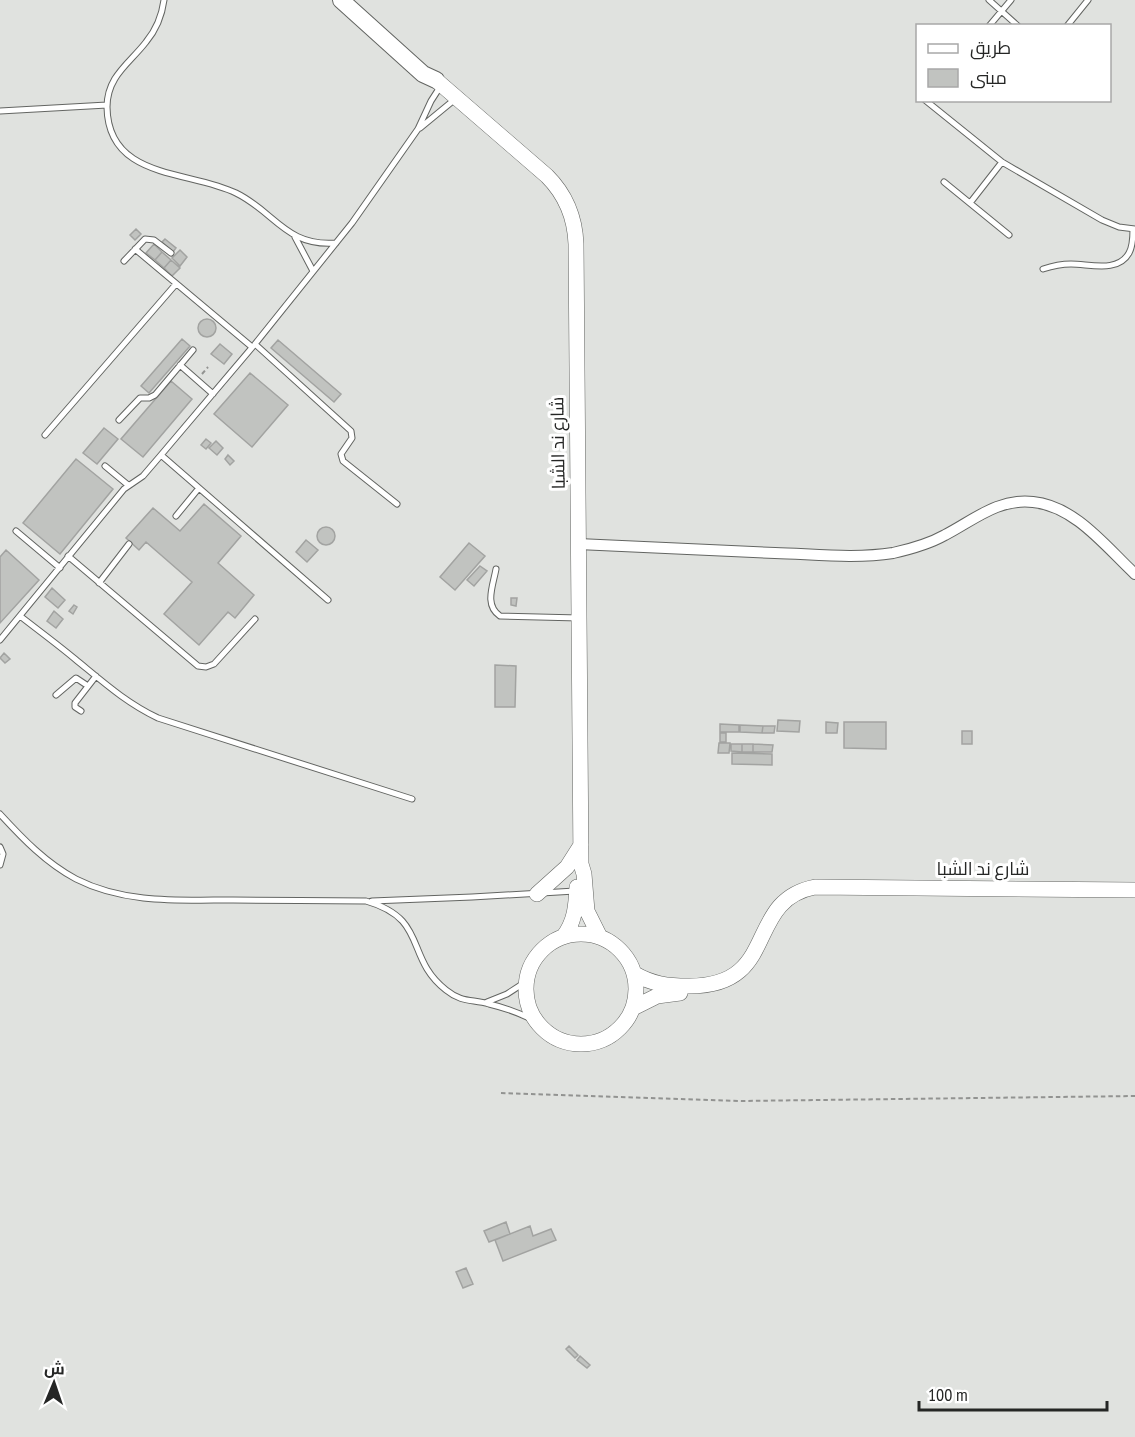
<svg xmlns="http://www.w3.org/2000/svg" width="1135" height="1437" viewBox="0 0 1135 1437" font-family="'PT Sans Narrow',Cairo,sans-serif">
	<rect width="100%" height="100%" fill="#e0e2df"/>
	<path fill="#c1c3c0" stroke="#a2a3a1" stroke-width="1.5" d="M136,229L141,234L135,240L130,235Z
		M165,239L176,248L173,252L162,242Z
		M154,244L162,252L155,260L146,253Z
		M180,250L187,257L180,266L172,258Z
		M162,252L171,260L164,268L155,260Z
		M171,260L180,268L172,276L164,268Z
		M198 328a9 9 0 1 1 18 0a9 9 0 1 1-18 0Z
		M182,339L190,346L149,393L141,386Z
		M278,340L341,394L334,402L271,348Z
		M220,344L232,354L224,364L211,354Z
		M250,373L288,405L252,447L214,414Z
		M171,381L192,399L143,457L121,439Z
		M104,428L118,439L97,464L83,453Z
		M206,439L211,443L206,449L201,445Z
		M216,441L223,448L217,455L209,448Z
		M228,455L234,461L230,465L225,459Z
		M76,459L113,489L60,554L23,523Z
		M204,504L241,536L218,563L254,595L235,618L228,612L199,645L164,614L192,582L146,542L139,550L126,538L153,508L180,531Z
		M317 536a9 9 0 1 1 18 0a9 9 0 1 1-18 0Z
		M306,540L318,550L307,562L296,552Z
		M469,543L485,556L455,590L440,577Z
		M6,550L39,580L0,623V557Z
		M480,566L487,571L474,586L467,580Z
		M52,588L65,600L58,608L45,597Z
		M511,598H517L516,606L511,605Z
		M74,605L77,607L73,614L69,611Z
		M54,611L63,619L56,628L47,621Z
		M4,653L10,659L5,663L0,658Z
		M495,665L516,666L515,707H495Z
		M778,720L800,721L799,732L777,731Z
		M826,722L838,723L837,733H826Z
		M844,722H886V749L844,748Z
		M720,724L739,725V732H720Z
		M740,725L763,726L762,733L740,732Z
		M763,726H775L774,733H762Z
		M962,731H972V744H962Z
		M720,733H726V742H720Z
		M719,743H730L729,753H718Z
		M731,744H742V752L731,751Z
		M742,744H753V752H742Z
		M753,744L773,745L772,752H753Z
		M732,753L772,754V765L732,764Z
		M506,1222L510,1234L489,1242L484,1231Z
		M530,1226L533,1236L551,1229L556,1240L503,1261L495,1240Z
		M466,1268L473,1284L463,1288L456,1272Z
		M569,1346L578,1355L575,1358L566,1349Z
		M580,1356L590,1365L587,1368L577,1360Z"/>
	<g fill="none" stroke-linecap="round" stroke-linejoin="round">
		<defs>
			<path id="lane" d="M164,0C162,15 156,30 146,42C130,63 107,76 107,107C108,180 189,170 236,193C275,212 286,247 336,243
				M989,0L1018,26
				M989,26L1011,0
				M1067,26L1088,0
				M925,100L1002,162L1102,220L1119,227L1135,229
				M0,111L107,105
				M420,128L454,100
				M944,182L1009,235
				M970,203L1002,162
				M295,237L313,271
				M135,249L252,347
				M124,261L145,239L154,240L171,253
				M1043,269C1052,266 1061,264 1071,264C1090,264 1118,273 1129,253C1133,246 1133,237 1133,229
				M255,344L351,431L352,438L341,454L343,461L397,504
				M180,365L213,394
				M119,420L140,398H149L155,395L193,350
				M45,435L176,284
				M161,455L328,600
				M105,466L128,485
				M176,516L199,488
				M16,531L60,568
				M68,556L198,666L206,667L214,664L255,619
				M496,569C493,586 484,605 500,616L579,618
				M99,583L129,544
				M20,616C38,630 57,644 75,659C102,681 126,703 158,718L412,799
				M0,640L124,489L143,476L161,455L255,344L352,223L418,129L431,101L440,87
				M56,695L76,678L88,686
				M81,711L75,707V703L96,676
				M0,814C23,839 46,863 76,879C125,904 180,900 233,900C277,900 322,901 366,901C429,919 404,957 446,990C462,1003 472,999 489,1004C506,1008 522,1014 537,1022
				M0,847L3,854L0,865
				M372,901L472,897L575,891
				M487,1002L507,994L527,981"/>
			<path id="street" d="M578,544C644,547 709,550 775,553C813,554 855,559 893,553C911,549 929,544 945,535C974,520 998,498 1033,502C1075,506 1106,547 1135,574"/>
			<path id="secondary" d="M436,80L547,176C566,195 575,217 576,244L581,864L584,874L587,911L600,937
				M537,894L567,867L581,845
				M526 989a55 55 0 1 1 110 0a55 55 0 1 1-110 0Z
				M563,937C575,922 576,906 577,887
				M635,974C652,984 668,986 688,986C781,987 743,901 815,887L1135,890
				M633,1008L657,996L680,993"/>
			<path id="primary" d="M341,0L423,74L436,80"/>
		</defs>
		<use href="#lane" stroke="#636562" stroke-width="7"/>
		<use href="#street" stroke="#636562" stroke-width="12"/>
		<use href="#secondary" stroke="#636562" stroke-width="16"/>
		<use href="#primary" stroke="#636562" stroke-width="18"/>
		<path stroke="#929391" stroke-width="2" stroke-dasharray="4.5 3" stroke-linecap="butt" d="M202,374L208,367
			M501,1093L741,1101L1135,1096"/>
		<use href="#lane" stroke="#fff" stroke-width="5"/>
		<use href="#street" stroke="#fff" stroke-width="10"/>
		<use href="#secondary" stroke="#fff" stroke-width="15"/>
		<use href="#primary" stroke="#fff" stroke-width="16"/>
	</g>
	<g text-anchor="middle" stroke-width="6" stroke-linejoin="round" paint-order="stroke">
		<g font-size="18" fill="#252625" stroke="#fff">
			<text transform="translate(558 443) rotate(-91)" y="6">شارع ند الشبا</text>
			<text x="983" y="875">شارع ند الشبا</text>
		</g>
	</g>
	<rect x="916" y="24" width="195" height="78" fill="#ffffff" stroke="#a8a8a8" stroke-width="1.5"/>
	<rect x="928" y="44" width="30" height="9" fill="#ffffff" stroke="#a8a8a8" stroke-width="1.5"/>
	<text x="970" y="54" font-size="18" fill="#252625">طريق</text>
	<rect x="928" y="69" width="30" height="18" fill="#c1c3c0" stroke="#a8a8a8" stroke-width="1.5"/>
	<text x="970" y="84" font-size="18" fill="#252625">مبنى</text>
	<g transform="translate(54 1383) rotate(2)" stroke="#ffffff" stroke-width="4.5" paint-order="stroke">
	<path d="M0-4.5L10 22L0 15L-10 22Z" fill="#252625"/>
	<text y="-9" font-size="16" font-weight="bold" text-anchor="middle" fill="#252625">ش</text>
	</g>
	<path d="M919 1401v9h188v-9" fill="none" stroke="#252625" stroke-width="3"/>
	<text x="928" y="1401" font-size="18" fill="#252625" stroke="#ffffff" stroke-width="4.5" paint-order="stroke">100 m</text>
</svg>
